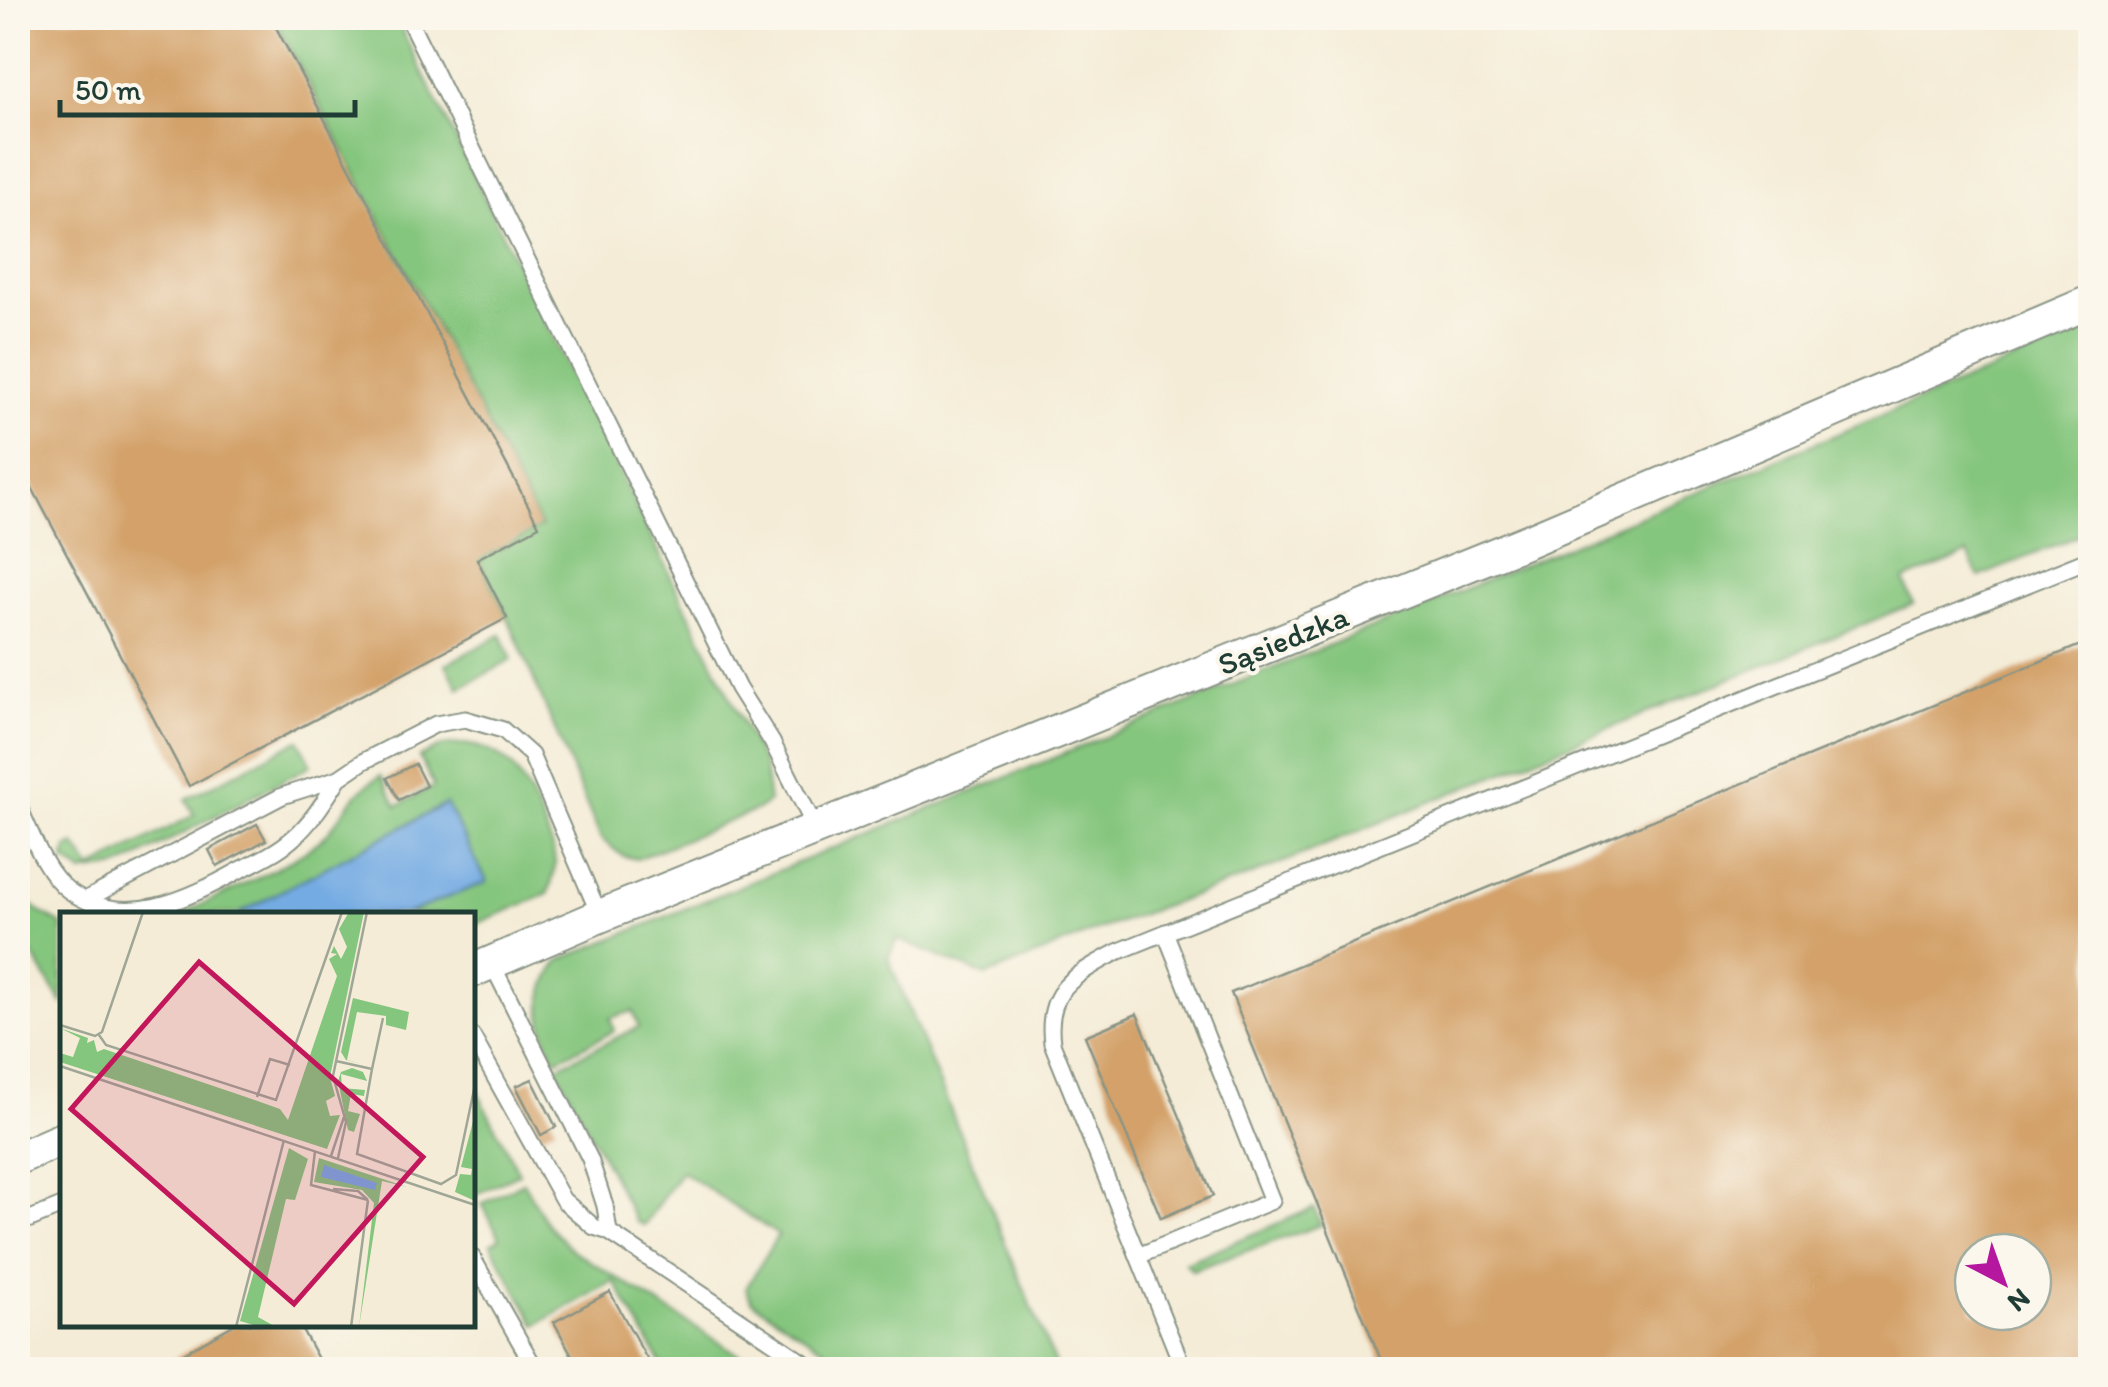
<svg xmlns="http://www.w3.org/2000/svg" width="2108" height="1387" viewBox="0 0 2108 1387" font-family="Itim,sans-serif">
	<rect width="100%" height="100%" fill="#fbf7ec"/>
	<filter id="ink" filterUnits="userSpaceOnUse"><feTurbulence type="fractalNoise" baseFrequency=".01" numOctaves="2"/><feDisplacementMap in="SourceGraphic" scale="20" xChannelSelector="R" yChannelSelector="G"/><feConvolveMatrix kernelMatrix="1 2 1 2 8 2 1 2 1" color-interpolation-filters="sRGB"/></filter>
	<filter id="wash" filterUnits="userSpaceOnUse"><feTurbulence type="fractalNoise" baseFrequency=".0048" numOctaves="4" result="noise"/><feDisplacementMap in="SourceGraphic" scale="40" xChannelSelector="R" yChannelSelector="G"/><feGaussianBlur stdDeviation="2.25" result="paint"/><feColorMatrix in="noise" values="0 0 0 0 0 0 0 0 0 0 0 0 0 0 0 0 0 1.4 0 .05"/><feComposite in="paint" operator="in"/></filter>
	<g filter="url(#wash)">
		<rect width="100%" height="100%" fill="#f4ecd7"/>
		<path fill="#85c67e" stroke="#528259" stroke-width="2.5" d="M274,18H396L764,766L769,802L757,810L637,859L623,856L601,839L508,618L479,560L541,527Z
			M2090,329V531L1979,577L1968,554L1904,580L1913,604L1247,877L1097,930L986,976L897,939L888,958L1057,1369H855L751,1301L746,1288L778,1235L681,1171L644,1225L636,1222L556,1067L639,1027L633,1011L610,1018L614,1031L555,1060C537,1024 535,993 560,960L1342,640Z
			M501,635L512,660L459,688L446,664Z
			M299,740L311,764L308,767L119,867L82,873L65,860L67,848L75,845L91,869L194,815L186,799Z
			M464,744C481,746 494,751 507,762C526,779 553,838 555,863C555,873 551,884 548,894L473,925L472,914H406L487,881L446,804L238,914H183C225,893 271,874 310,848C342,827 344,796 381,776L397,806L434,786L419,757L443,746Z
			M18,893L41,913L62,925V1003L18,931Z
			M473,1083L519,1173L473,1196H472Z
			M523,1182L547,1224L572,1250L762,1369H664L614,1281L536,1325L491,1244L500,1238L482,1204Z
			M1314,1208L1321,1225L1192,1270L1185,1263Z"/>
		<path fill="#75abe3" stroke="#4a748c" stroke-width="2.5" d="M446,804L487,882L406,914H238Z"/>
		<g id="blocks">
			<path fill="#d3a169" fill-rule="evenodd" d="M18,18H271L539,526L477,559L507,618L189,786L18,461Z
				M2090,641V1370H1385L1231,993ZM1973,1252H2033V1312H1973Z
				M415,764L426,786L399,800L387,778Z
				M257,824L266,840L217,866L209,850Z
				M1137,1014L1213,1196L1161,1218L1085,1036Z
				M532,1079L556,1127L541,1135L516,1086Z
				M610,1292L653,1370H580L554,1322Z
				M235,1324H299L324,1370H154Z"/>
		</g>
	</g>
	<g filter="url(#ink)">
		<use href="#blocks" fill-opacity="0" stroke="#8a9486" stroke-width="2.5"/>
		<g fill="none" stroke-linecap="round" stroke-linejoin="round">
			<defs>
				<path id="service" d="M408,18L738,688L772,742L816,829
					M18,805C31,832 44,872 68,890C124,931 188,899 240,870C258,861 277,852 292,839C312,822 325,800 339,778
					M87,899L282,796L339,778L364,761L436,724L465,719L503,730L531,755L600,916
					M491,962L590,1159L605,1206L609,1232
					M472,1036L563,1200L594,1227L609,1232L815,1370
					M18,1224L62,1206
					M1138,1256L1272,1201L1165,932
					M472,1257L536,1370
					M1184,1370L1052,1043C1045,989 1075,975 1117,952L2090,559"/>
				<path id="minor" d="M472,971L600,916L1530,540L2090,302
					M18,1158L62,1139"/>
			</defs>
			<use href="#service" stroke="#8a9486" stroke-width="19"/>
			<use href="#minor" stroke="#8a9486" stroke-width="36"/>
			<use href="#service" stroke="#fff" stroke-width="15"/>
			<use href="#minor" stroke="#fff" stroke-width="32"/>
		</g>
	</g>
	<g text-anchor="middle" stroke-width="8" stroke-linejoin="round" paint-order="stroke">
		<g font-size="32" fill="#1f3d34" stroke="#fbf7ec">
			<text transform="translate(1283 640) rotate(-22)" y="11">Sąsiedzka</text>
		</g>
	</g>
	<g transform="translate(60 912)">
		<rect width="415" height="415" fill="#f4ecd7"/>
		<path d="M289,0H304L270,165L275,184L266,189L270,204L280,203L267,237L0,150V141L13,145L20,126L0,116L28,126L27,131L34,128L37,140L44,137L183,184L220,197L228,208L277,64L269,47L277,42L271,41L274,34L281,47L287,35L279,17ZM293,86L349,100L346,118L326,113V104L297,100L287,148L302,152L286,148L281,140ZM292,156L303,160L307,169L281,162L282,176L305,178L304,184L291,182L288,199L300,202L294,220L288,218L278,169L281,160ZM415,202V289L395,280L400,262L411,263L412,257L401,255ZM229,236L248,247L235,288L226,287L198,405L216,415H200L180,409ZM259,246L347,275L322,269L299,415L314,291L302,278L254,270Z" fill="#85c67e"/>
		<path d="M264,253L317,271L315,278L261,265Z" fill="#75abe3"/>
		<path fill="none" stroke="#9fa696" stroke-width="2.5" d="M0,113L35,124L42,120L83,0M39,123L46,133L216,188L282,0M276,149L312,157L297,242L381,272L396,263L415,173M0,154L415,293M312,157L323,106M197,185L210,147L230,153M255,239L251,273L308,288M271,244L284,205M278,246L286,210L273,164L307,0M273,277L298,279L308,288M176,415L224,228M291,415L308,288"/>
		<path fill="#c2185b" fill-opacity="0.15" stroke="#c2185b" stroke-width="5" d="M139,50L363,245L234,392L11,197Z"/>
		<rect width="415" height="415" fill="none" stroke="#1f3d34" stroke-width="5"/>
	</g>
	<rect width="2108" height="1387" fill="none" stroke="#fbf7ec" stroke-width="60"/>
	<g transform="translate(2003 1282) rotate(139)"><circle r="48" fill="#fbf7ec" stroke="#a3ada2" stroke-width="2.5"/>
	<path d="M0-8L18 38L0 25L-18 38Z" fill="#b5179e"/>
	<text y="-15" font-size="28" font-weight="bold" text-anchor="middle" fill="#1f3d34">N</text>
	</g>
	<path d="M60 100v15h295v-15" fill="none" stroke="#1f3d34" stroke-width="5"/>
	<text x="75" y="100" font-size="30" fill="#1f3d34" stroke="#fbf7ec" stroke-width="8" paint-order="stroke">50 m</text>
</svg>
